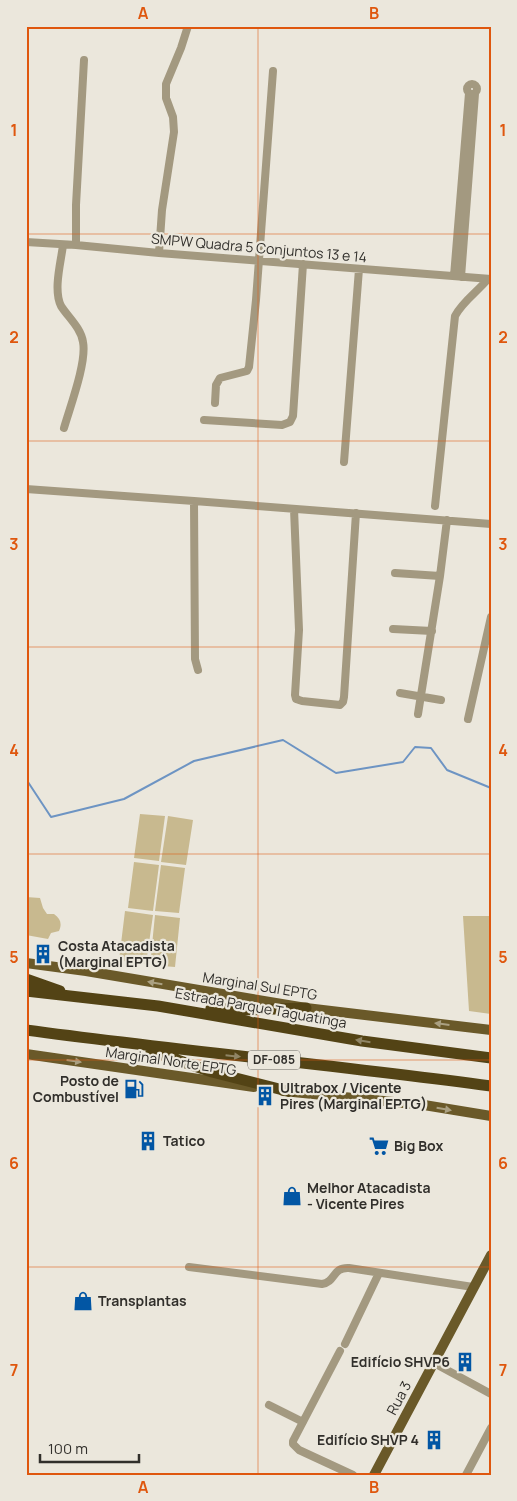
<svg xmlns="http://www.w3.org/2000/svg" width="517" height="1501" viewBox="0 0 517 1501" font-family="Manrope,sans-serif">
	<rect width="100%" height="100%" fill="#ebe7dc"/>
	<path fill="#c8b98f" d="M140,814L165,816L159,861L134,858Z
		M168,816L193,820L186,865L161,862Z
		M134,862L159,865L153,911L128,908Z
		M161,865L185,868L179,913L155,911Z
		M26,897L40,898L43,908L47,914H54C61,919 62,924 59,931L51,933L48,939L26,935Z
		M125,911L153,915L146,964L133,963L119,960Z
		M155,915L180,918L175,967L150,965Z
		M463,916H491V1014L469,1011Z"/>
	<g fill="none" stroke-linecap="round" stroke-linejoin="round">
		<path stroke="#6d94c3" stroke-width="2" d="M26,779L51,817L124,799L194,761L283,740L336,773L403,762L415,747L431,748L447,770L491,788"/>
		<path stroke="#a39980" stroke-width="8" d="M467 89a5 5 0 1 1 10 0a5 5 0 1 1-10 0Z
			M26,242L76,245L159,253L491,279
			M63,245C61,262 53,290 61,306C68,317 81,328 83,342C87,362 70,407 64,428
			M76,245V205L84,60
			M159,253L162,210L174,132L173,117L166,98V84L181,48L188,26
			M454,276L469,93
			M461,277L475,94
			M215,403L216,385L220,378L247,371L249,367L256,300L273,71
			M204,420L282,425L290,422L293,416L303,264
			M344,462L359,269
			M26,489L194,501L491,524
			M194,501L195,659L198,670
			M435,506L455,316C462,302 477,292 488,279
			M294,509L299,630L295,695L296,699L302,701L340,705L343,702L344,697L356,513
			M395,573L440,576
			M393,629L432,631
			M400,693L441,700
			M418,714L440,576L447,520
			M468,719L491,617
			M189,1267L322,1284C336,1282 332,1267 349,1268L473,1287
			M345,1344L379,1273
			M340,1351L293,1441V1444L299,1450L353,1475
			M434,1363L491,1394
			M269,1405L303,1422
			M466,1475L491,1428"/>
		<path stroke="#6a5929" stroke-width="10" d="M26,963L86,971L306,1008L491,1030
			M26,1054L254,1087
			M283,1091L424,1105L491,1116
			M374,1475L491,1255"/>
		<path stroke="#534315" stroke-width="11" d="M26,979L60,991
			M26,991L158,1006L362,1041L491,1058
			M211,1008L244,1010L306,1008
			M26,1030C181,1051 336,1065 491,1086
			M151,1051L212,1072L291,1092"/>
	</g>
	<defs><path id="oneway-solid" d="M-6-.8H1V-3.2L6.5 0L1 3.2V.8H-6Z" transform="scale(1.25)"/></defs>
	<g fill="#aaa082">
		<use href="#oneway-solid" transform="translate(155 983) rotate(-170)"/>
		<use href="#oneway-solid" transform="translate(442 1024) rotate(-173)"/>
		<use href="#oneway-solid" transform="translate(74 1061) rotate(8)"/>
		<use href="#oneway-solid" transform="translate(444 1109) rotate(10)"/>
	</g>
	<g fill="#908565">
		<use href="#oneway-solid" transform="translate(363 1041) rotate(-171)"/>
		<use href="#oneway-solid" transform="translate(233 1056) rotate(6)"/>
	</g>
	<path fill="none" stroke="#df570e" stroke-width="1" stroke-opacity="0.55" d="M258,26V1475M26,234H491M26,441H491M26,647H491M26,854H491M26,1060H491M26,1267H491"/>
	<defs>
		<symbol id="building-bare" viewBox="-9 -9 18 18"><path d="M-4-6H4V6H1V3H-1V6H-4ZM-2.5-4.3h1.7v1.8h-1.7ZM.8-4.3h1.7v1.8H.8ZM-2.5-1h1.7V.8h-1.7ZM.8-1h1.7V.8H.8Z" fill="#0256a4" stroke="#ebe7dc" stroke-width="2.5" paint-order="stroke"/></symbol>
		<symbol id="fuel-bare" viewBox="-9 -9 18 18"><path d="M-5.5-6h7V0h2V4h1.3V-2.5L3-4.5l.8-.8L6-3V5H2.5V1h-1V6h-7ZM-4.2-4.7v3.2H.2V-4.7Z" fill="#0256a4" stroke="#ebe7dc" stroke-width="2.5" paint-order="stroke"/></symbol>
		<symbol id="supermarket-bare" viewBox="-9 -9 18 18"><path d="M-6-5.5h2.5l.6 2H6L4.5 2H-2.5L-4.4-4H-6ZM-1.5 3.2a1.3 1.3 0 1 0 .1 0ZM3 3.2a1.3 1.3 0 1 0 .1 0Z" fill="#0256a4" stroke="#ebe7dc" stroke-width="2.5" paint-order="stroke"/></symbol>
		<symbol id="shop-bare" viewBox="-9 -9 18 18"><path d="M-5-2.5h2.3a2.7 3.5 0 0 1 5.4 0H5L5.5 6h-11ZM-1.5-2.5h3a1.5 2.3 0 0 0-3 0Z" fill="#0256a4" stroke="#ebe7dc" stroke-width="2.5" paint-order="stroke"/></symbol>
	</defs>
	<g fill-rule="evenodd">
		<use href="#building-bare" x="29" y="940" width="28" height="28"/>
		<use href="#fuel-bare" x="120" y="1075" width="28" height="28"/>
		<use href="#building-bare" x="251" y="1082" width="28" height="28"/>
		<use href="#building-bare" x="134" y="1127" width="28" height="28"/>
		<use href="#supermarket-bare" x="365" y="1132" width="28" height="28"/>
		<use href="#shop-bare" x="278" y="1182" width="28" height="28"/>
		<use href="#shop-bare" x="69" y="1287" width="28" height="28"/>
		<use href="#building-bare" x="451" y="1348" width="28" height="28"/>
		<use href="#building-bare" x="420" y="1426" width="28" height="28"/>
	</g>
	<g text-anchor="middle" stroke-width="4.5" stroke-linejoin="round" paint-order="stroke">
		<rect fill="#ebe7dc" stroke="#696660" stroke-width="1" x="248" y="1050.5" width="52" height="19" rx="4"/>
		<g font-size="12" font-weight="bold" fill="#312f2b">
			<text x="274" y="1064">DF-085</text>
		</g>
		<g font-size="14" fill="#312f2b" stroke="#ebe7dc">
			<text transform="translate(259 248) rotate(5)" y="5">SMPW Quadra 5 Conjuntos 13 e 14</text>
			<text transform="translate(260 986) rotate(9)" y="5">Marginal Sul EPTG</text>
			<text transform="translate(261 1008) rotate(10)" y="5">Estrada Parque Taguatinga</text>
			<text transform="translate(171 1061) rotate(8)" y="5">Marginal Norte EPTG</text>
			<text transform="translate(399 1398) rotate(-62)" y="5">Rua 3</text>
		</g>
		<g font-size="14" font-weight="bold" fill="#312f2b" stroke="#ebe7dc" text-anchor="start">
			<text x="58" y="951">Costa Atacadista<tspan x="58" dy="16">(Marginal EPTG)</tspan></text>
			<text x="119" y="1086" text-anchor="end">Posto de<tspan x="119" dy="16">Combustível</tspan></text>
			<text x="280" y="1093">Ultrabox / Vicente<tspan x="280" dy="16">Pires (Marginal EPTG)</tspan></text>
			<text x="163" y="1146">Tatico</text>
			<text x="394" y="1151">Big Box</text>
			<text x="307" y="1193">Melhor Atacadista<tspan x="307" dy="16">- Vicente Pires</tspan></text>
			<text x="98" y="1306">Transplantas</text>
			<text x="450" y="1367" text-anchor="end">Edifício SHVP6</text>
			<text x="419" y="1445" text-anchor="end">Edifício SHVP 4</text>
		</g>
	</g>
	<rect width="517" height="1501" fill="none" stroke="#ebe7dc" stroke-width="55"/>
	<path d="M40 1454v8h99v-8" fill="none" stroke="#312f2b" stroke-width="2.5"/>
	<text x="48" y="1454" font-size="15" fill="#312f2b" stroke="#ebe7dc" stroke-width="4" paint-order="stroke">100 m</text>
	<rect x="28" y="28" width="462" height="1446" fill="none" stroke="#df570e" stroke-width="2"/>
	<g font-size="16" text-anchor="middle" font-weight="bold" fill="#df570e">
		<text x="143" y="19">A</text>
		<text x="374" y="19">B</text>
		<text x="14" y="136">1</text>
		<text x="503" y="136">1</text>
		<text x="14" y="343">2</text>
		<text x="503" y="343">2</text>
		<text x="14" y="550">3</text>
		<text x="503" y="550">3</text>
		<text x="14" y="756">4</text>
		<text x="503" y="756">4</text>
		<text x="14" y="963">5</text>
		<text x="503" y="963">5</text>
		<text x="14" y="1169">6</text>
		<text x="503" y="1169">6</text>
		<text x="14" y="1376">7</text>
		<text x="503" y="1376">7</text>
		<text x="143" y="1493">A</text>
		<text x="374" y="1493">B</text>
	</g>
</svg>
